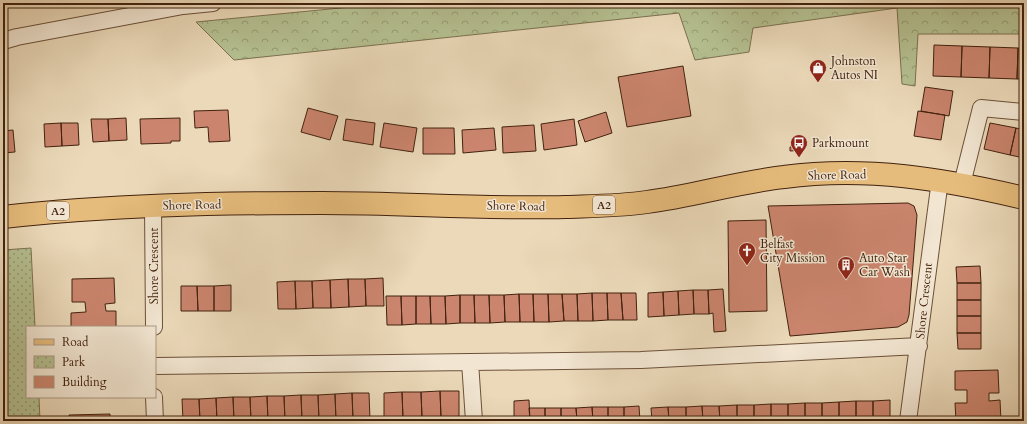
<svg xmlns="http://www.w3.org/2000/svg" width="1027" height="424" viewBox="0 0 1027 424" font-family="Cardo,serif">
	<defs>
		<pattern id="forest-crowns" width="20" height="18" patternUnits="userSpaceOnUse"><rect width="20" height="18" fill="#b5c091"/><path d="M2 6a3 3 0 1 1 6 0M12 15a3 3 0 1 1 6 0" fill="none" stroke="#959c75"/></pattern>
		<pattern id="park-dots" width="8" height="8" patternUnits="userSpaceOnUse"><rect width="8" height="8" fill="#b5c091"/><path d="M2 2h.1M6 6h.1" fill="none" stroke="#959c75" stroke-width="1.8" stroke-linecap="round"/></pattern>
	</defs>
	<rect width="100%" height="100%" fill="#ebd9b9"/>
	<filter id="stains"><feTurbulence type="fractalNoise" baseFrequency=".005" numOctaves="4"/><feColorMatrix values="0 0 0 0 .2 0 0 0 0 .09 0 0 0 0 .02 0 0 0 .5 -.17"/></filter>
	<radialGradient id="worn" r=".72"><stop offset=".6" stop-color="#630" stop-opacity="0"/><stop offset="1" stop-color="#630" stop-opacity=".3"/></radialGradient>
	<path fill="url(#forest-crowns)" stroke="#7c7150" d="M392,3H1024V34H918L915,86L902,84L897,8L753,28L749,52L695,60L679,13L234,60L196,22Z"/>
	<path fill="url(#park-dots)" stroke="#7c7150" d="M31,248L35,327H27V397H39L40,421H3V250Z"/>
	<path fill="#cb856e" stroke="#42220e" d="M934,45L962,46L961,77L933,76Z
		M962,46L990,47L989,78L961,77Z
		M990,47L1018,48L1017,79L989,78Z
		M1018,48H1024V79H1017Z
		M683,66L691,116L627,127L618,77Z
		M925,87L953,91L949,116L921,111Z
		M308,108L338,116L330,140L301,132Z
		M228,110L230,141L209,142L208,127L195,128L194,111Z
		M918,111L945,115L941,140L914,136Z
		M606,112L612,133L585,142L578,121Z
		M126,118L127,140L109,141L108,119Z
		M180,118V141H171V143L141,144L140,119Z
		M91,119H108L109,141L93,142Z
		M346,119L375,123L373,145L343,140Z
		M574,119L577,145L544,150L541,124Z
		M61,123L62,146L45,147L44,124Z
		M61,123H78L79,145L62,146Z
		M384,123L417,128L413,152L380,147Z
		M990,123L1016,128L1010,155L984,149Z
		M534,125L536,151L503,153L502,127Z
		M423,128H454L455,154H423Z
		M494,128L496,150L463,153L462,130Z
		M1016,128L1024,130V158L1010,155Z
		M13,130L15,152L3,153V131Z
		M804,145V150L790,151V147Z
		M908,203L914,206L917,215L909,315L907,322L898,327L790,336L768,206Z
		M766,220L767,311L729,312L728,221Z
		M980,266L981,283H957L956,267Z
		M114,278L115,303L105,304L106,311H116V327H71V313L86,312L85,302H72V279Z
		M383,278L384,306H366L365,279Z
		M348,279H365L366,306L349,307Z
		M348,279L349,307L331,308L330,280Z
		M330,280L331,308H313L312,281Z
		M295,281L296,309H278L277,282Z
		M295,281H312L313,308L296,309Z
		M957,283H981V300H957Z
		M231,285V311H214V286Z
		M181,286H197L198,311H181Z
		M197,286H214V311H198Z
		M723,289L726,331L714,332L713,313L709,314L708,290Z
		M693,290H708L709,314H694Z
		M693,290L694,314L679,315L678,291Z
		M678,291L679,315L664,316L663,292Z
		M663,292L664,316L648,317V293Z
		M592,293L593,321H578L577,294Z
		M592,293H607L608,320L593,321Z
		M607,293H621L623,320H608Z
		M621,293H636L637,320H623Z
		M519,294L520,322H505L504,295Z
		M519,294H533L534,322H520Z
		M533,294H548L549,322H534Z
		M548,294H562L564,321L549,322Z
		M562,294H577L578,321H564Z
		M460,295V323L446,324L445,296Z
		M460,295H474L475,323H460Z
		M474,295H489L490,323H475Z
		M489,295H504L505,322L490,323Z
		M386,296H401L402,325H387Z
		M401,296H416V324L402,325Z
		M416,296H430L431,324H416Z
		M430,296H445L446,324H431Z
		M957,300H981V316H957Z
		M957,316H981V333H957Z
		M957,333H981V349H958Z
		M998,370L999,393H989V401L1000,400L1001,421H956L955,403H967V390H955V371Z
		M440,391H459V417L441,418Z
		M440,391L441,418H422L421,392Z
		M402,392L403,419H384V393Z
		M402,392H421L422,418L403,419Z
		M352,393H369L370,420H353Z
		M352,393L353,420L336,421L335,394Z
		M335,394L336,421H319L318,395Z
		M301,395L302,421H285L284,396Z
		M301,395H318L319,421H302Z
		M267,396L268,421H251L250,397Z
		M267,396H284L285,421H268Z
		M233,397L234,421H217L216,398Z
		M233,397H250L251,421H234Z
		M216,398L217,421H200L199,399Z
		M182,399H199L200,421H183Z
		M529,400L530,421H514V401Z
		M890,400V421H873V401Z
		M856,401V421H839V402Z
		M856,401H873V421H856Z
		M839,402V421H822V403Z
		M805,403V421H788V404Z
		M805,403H822V421H805Z
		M771,404V421H754V405Z
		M771,404H788V421H771Z
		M737,405V421H720L719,406Z
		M737,405H754V421H737Z
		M639,406L640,421H624V407Z
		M702,406L703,421H686V407Z
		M702,406H719L720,421H703Z
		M592,407H608V421H593Z
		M592,407L593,421H577L576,408Z
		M608,407H624V421H608Z
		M668,407L669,421H652L651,408Z
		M668,407H686V421H669Z
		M529,408H545V421H530Z
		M545,408H561V421H545Z
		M561,408H576L577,421H561Z
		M110,414V421H69V415Z"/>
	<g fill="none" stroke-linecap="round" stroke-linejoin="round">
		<defs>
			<path id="street" d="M3,41L17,37L183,6L213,3
				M962,184L981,108L1023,112
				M153,205L154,327
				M470,362L474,421
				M155,366L641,360L919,346
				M154,397L155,421
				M908,421L940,180"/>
			<path id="primary" d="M3,217C109,205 216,203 322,203C403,203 484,209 565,207C592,206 620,206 647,202C693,196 738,182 784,177C866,166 944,179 1024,198"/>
		</defs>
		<use href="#street" stroke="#6c5039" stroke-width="18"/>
		<use href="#primary" stroke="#42220e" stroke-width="24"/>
		<use href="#street" stroke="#f2e6d2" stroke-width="16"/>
		<use href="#primary" stroke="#e6bc7c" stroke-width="22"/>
	</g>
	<defs>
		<symbol id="shop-pin" viewBox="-11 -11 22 30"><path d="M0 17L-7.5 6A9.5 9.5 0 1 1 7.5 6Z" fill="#8f2418" stroke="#f2e6d2"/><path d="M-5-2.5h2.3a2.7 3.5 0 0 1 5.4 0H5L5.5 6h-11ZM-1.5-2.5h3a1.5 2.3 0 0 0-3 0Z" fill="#fff"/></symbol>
		<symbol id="bus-pin" viewBox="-11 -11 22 30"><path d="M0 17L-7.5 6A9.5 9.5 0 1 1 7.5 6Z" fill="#8f2418" stroke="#f2e6d2"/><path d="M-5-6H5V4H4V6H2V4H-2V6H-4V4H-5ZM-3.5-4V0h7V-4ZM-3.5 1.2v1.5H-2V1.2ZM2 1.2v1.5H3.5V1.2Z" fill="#fff"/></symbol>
		<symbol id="church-pin" viewBox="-11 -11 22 30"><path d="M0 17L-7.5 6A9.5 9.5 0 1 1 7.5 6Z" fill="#8f2418" stroke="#f2e6d2"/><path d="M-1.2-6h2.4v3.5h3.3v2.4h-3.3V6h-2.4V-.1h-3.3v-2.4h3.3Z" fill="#fff"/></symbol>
		<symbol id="building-pin" viewBox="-11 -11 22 30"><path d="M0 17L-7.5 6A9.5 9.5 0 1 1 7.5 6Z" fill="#8f2418" stroke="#f2e6d2"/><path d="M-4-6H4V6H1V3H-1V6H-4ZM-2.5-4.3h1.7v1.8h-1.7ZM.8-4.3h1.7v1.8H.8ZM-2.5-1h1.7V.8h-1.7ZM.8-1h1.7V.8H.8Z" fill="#fff"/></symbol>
	</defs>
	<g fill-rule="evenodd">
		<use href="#shop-pin" x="808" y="58" width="20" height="27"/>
		<use href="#bus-pin" x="789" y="133" width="20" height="27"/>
		<use href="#church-pin" x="737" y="241" width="20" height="27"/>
		<use href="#building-pin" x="836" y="255" width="20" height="27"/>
	</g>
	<g text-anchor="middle" stroke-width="3" stroke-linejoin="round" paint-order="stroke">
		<g fill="#f2e6d2" stroke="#775d49" stroke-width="1">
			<rect x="593" y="196" width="22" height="18" rx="3"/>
			<rect x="47" y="202" width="22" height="18" rx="3"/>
		</g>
		<g font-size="11" font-weight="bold" fill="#42220e">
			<text x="604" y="209">A2</text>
			<text x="58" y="215">A2</text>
		</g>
		<g font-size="12" fill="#42220e" stroke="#f2e6d2" text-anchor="start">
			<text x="831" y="65">Johnston<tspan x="831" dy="14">Autos NI</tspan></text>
			<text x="812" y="147">Parkmount</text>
			<text x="760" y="248">Belfast<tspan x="760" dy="14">City Mission</tspan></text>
			<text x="859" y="262">Auto Star<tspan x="859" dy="14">Car Wash</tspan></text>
		</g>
		<g font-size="12" fill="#42220e" stroke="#f2e6d2">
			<text transform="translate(837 175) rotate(-1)" y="4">Shore Road</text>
			<text transform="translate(192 205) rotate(-1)" y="4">Shore Road</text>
			<text transform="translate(516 206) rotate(1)" y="4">Shore Road</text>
			<text transform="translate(154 266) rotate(-90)" y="4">Shore Crescent</text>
			<text transform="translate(924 301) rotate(-84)" y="4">Shore Crescent</text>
		</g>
	</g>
	<rect width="1027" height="424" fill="none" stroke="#ebd9b9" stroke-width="16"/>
	<rect x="4" y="4" width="1019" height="416" fill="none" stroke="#42220e" stroke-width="2"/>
	<rect x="8" y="8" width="1011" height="408" fill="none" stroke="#42220e"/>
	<rect x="26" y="326" width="130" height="72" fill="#f2e6d2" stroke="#ac9884"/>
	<rect x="34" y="339" width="20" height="6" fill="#e6bc7c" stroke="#ac9884"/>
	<text x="62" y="346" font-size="12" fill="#42220e">Road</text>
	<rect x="34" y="356" width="20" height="12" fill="url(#park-dots)" stroke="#ac9884"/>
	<text x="62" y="366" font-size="12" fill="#42220e">Park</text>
	<rect x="34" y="376" width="20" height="12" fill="#cb856e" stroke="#ac9884"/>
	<text x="62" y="386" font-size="12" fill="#42220e">Building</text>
	<rect width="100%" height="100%" filter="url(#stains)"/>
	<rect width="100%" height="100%" fill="url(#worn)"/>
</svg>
